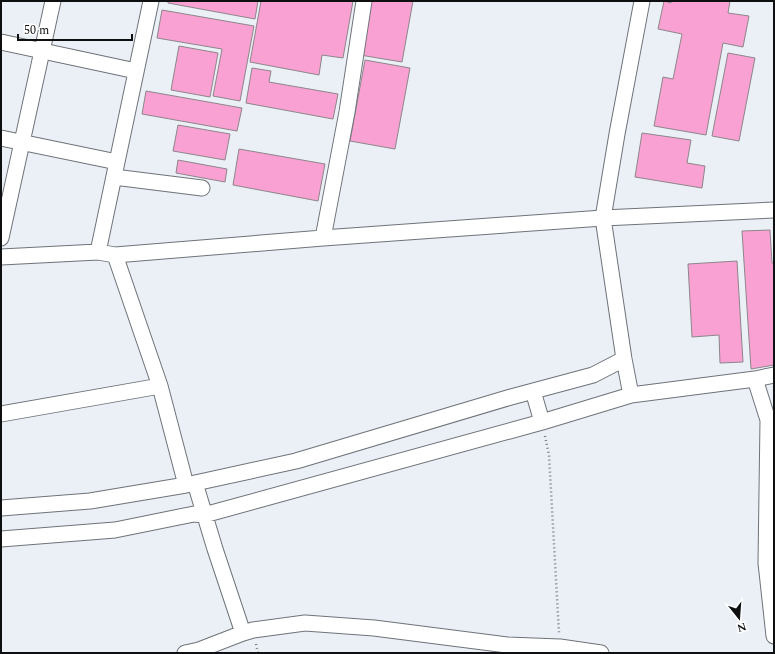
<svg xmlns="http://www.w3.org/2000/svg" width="775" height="654" viewBox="0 0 775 654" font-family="Spectral,serif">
	<rect width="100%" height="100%" fill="#eaf0f6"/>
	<path fill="#faa1d3" stroke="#8d8689" d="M168,1H258L255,19L168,3Z
		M261,1H353L343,58L322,55L319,75L250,62Z
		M370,1H413L402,62L360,55Z
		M664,1L671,3V1H730L728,13L749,16L743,47L723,43L706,135L654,126L663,77L673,79L682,34L658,29Z
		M162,10L254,26L240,101L213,96L222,49L157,38Z
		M179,46L218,53L210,97L171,90Z
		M728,53L755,58L739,141L712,136Z
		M365,60L410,68L395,149L350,141Z
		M252,68L271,71L269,82L338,94L333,119L246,103Z
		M146,91L242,108L237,131L142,114Z
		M178,125L230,134L225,160L173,151Z
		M642,133L691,140L687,163L705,166L702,188L635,177Z
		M239,149L325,164L318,201L233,185Z
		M178,160L227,169L225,182L176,173Z
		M770,230L772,263H774V365L751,369L742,231Z
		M737,261L743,362L720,363L719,335L692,337L688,264Z"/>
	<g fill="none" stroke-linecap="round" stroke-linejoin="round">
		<defs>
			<path id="minor" d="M1,42L136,71
				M1,138L117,162
				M114,177L202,188
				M1,238L53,1
				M323,238L347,112L364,1
				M98,252L151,1
				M115,255L160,386L186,485
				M1,257L98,252L115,255L323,238L603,218L774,210
				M755,379L768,420L766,563L774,636
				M533,391L542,422
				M631,395L624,359L603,218L617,134L642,1
				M1,414L160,386
				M195,483L215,549L243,633
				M1,508L90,501L186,485L296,461L511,397L593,375L624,359
				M1,539L115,530L194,514L204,515L542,422L631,395L755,379L774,375
				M185,653L199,650L243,633L253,630L305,623L374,628L507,645L560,647L601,653"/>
		</defs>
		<use href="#minor" stroke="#6e7379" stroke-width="17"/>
		<path stroke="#777b7f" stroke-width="2.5" stroke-dasharray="1 3" stroke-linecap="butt" d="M545,436L549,455L559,633
			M256,644L258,653"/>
		<use href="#minor" stroke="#fff" stroke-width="15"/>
	</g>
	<rect width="775" height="654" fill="none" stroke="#0d0f11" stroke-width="4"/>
	<g transform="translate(739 618) rotate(163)" stroke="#ffffff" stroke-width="3" paint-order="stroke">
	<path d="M0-3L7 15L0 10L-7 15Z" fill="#0d0f11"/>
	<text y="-6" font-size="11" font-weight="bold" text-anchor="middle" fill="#0d0f11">N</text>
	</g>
	<path d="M18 34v6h114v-6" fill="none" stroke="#0d0f11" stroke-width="2"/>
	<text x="24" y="34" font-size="12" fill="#0d0f11" stroke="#ffffff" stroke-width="3" paint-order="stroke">50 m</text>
</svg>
